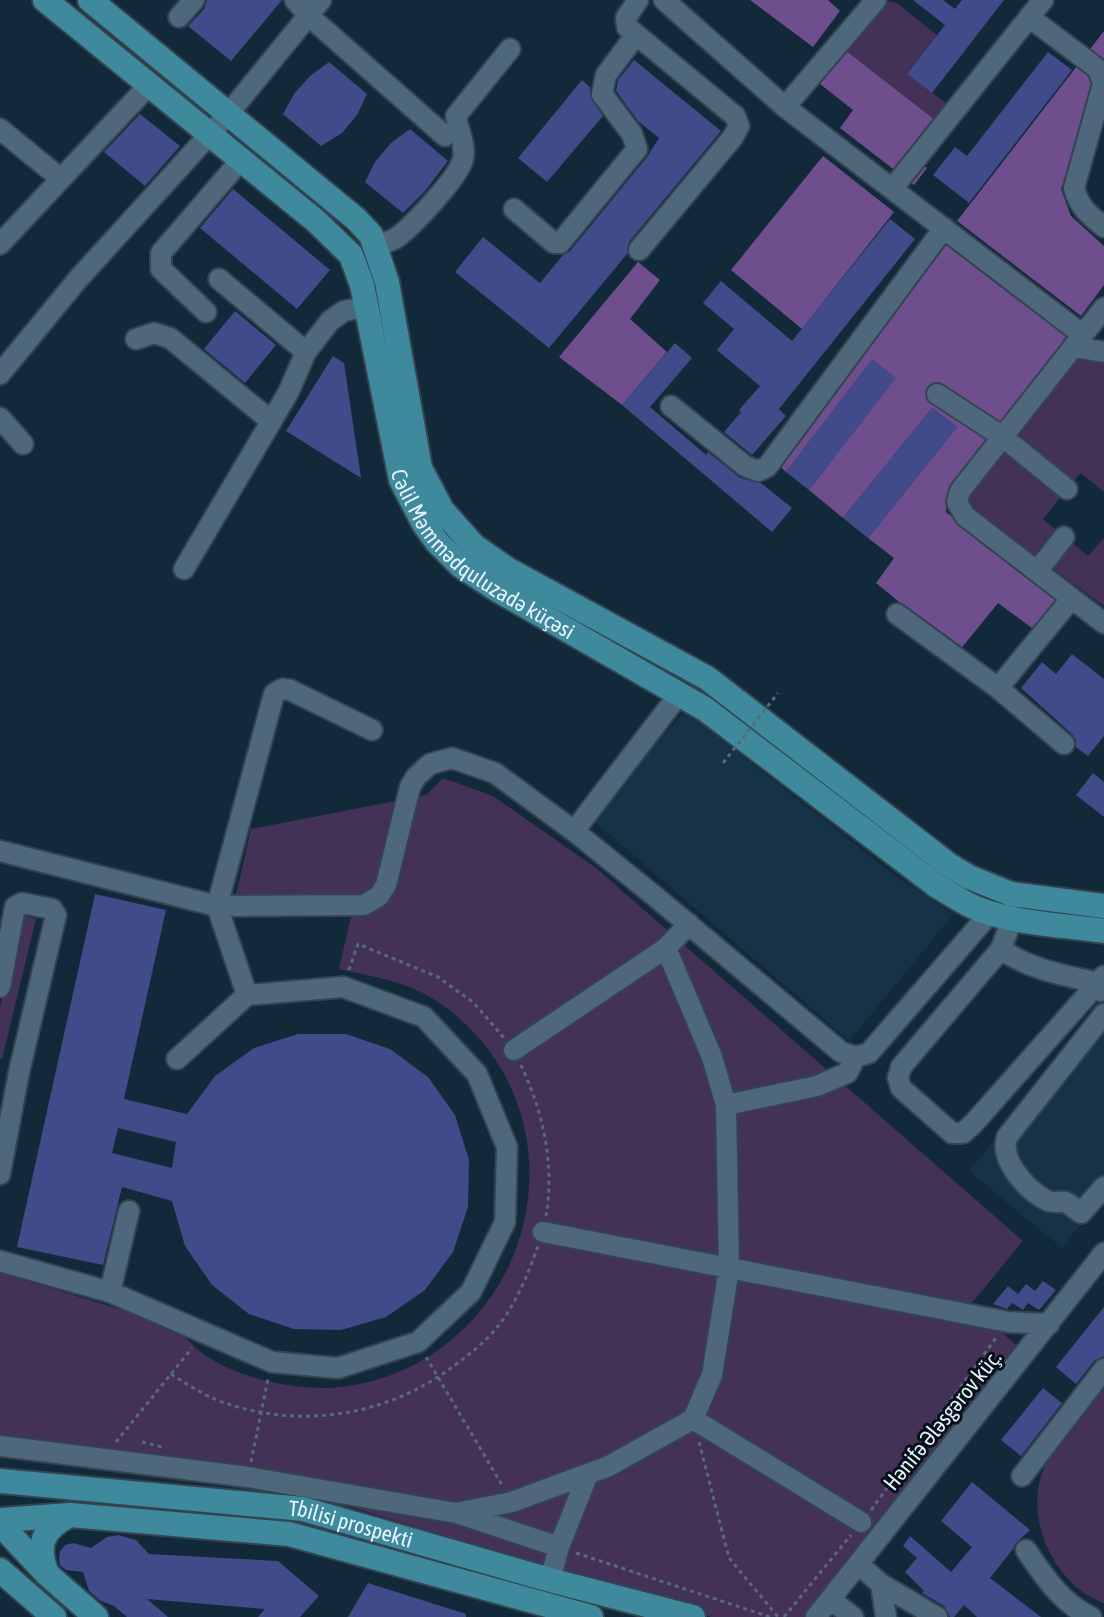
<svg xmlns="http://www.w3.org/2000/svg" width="1104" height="1617" viewBox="0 0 1104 1617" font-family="'Asap Condensed',sans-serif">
	<rect width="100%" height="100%" fill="#122939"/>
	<path fill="#153247" d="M685,711L897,877L954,914L849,1041L590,818Z
		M1104,1009V1194L1062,1248L969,1171Z"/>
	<path fill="#443157" d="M881,0L897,3L937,35L907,74L951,107L939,123L841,47Z
		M1080,354L1104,359V492L1081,473L1070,485L1015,436Z
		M1006,446L1063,494L1043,519L1059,533L1037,559L973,511L967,498Z
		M1104,538V606L1048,565L1069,540L1088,556Z
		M443,778L493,796L596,868L1023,1241L971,1304L1018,1347L809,1617H711L302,1492L0,1457V1273C41,1285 81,1297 122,1310C136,1314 155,1316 168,1324C182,1331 192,1347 205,1355C240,1378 284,1388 326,1388C363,1387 403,1374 434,1353C556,1270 564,1091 441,1004C411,982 374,977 339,969L356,894L235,899L251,829L426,795Z
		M22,915L36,919L2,1059H0V1007Z
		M1104,1388V1604C1094,1598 1081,1593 1073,1584C1041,1553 1026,1503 1047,1461C1060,1436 1087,1409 1104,1388Z"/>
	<path fill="#6e4e8d" d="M750,0H828L840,11L813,47Z
		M1104,31V122L1069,167L1061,189L1071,216L1104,246V285L1081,316L957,221Z
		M841,47L939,123L914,158L927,168L914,185L840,128L853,110L815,80Z
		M823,156L894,212L802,329L731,270Z
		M940,239L1066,333L1065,343L949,487L946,512L1060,601L1036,631L998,603L959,651L876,583L894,558L868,538L957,427L932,408L843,518L809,490L895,378L872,360L786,472L766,453Z
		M638,262L660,280L630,319L667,352L622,405L559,357Z"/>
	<path fill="#414b8a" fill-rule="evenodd" d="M207,0H282L231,61L188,26L204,9Z
		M913,0H943L955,9L962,0H1004L932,93L907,74L945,25Z
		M1048,52L1072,70L969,203L933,175L955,147L967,156Z
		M634,60L721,131L629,242L627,254L549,348L455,272L483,237L540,283L563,255L570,251L647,157L659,138L638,121L616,91L618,80Z
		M329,62L367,94L357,115L342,133L321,146L283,114L294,94L310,76Z
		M582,80L590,87V97L603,116L547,182L518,158Z
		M140,114L180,146L145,186L104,152Z
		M410,129L448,161L425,191L403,213L365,182L375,162L391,143Z
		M233,189L330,270L297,309L200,228Z
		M890,219L915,239L779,409L786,416L752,455L724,432L741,412L739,410L760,386L717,350L734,329L703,303L721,281L792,341Z
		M235,311L276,345L245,383L204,349Z
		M675,343L692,358L650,407L706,455L708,452L740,478L761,483L792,508L772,532L622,405Z
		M333,356L344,363L361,478L286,431Z
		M872,359L896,378L809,490L786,472Z
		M932,408L957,427L868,538L843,518Z
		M1072,654L1104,679V736L1088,756L1076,747V740L1072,734L1021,688L1042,662L1056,674Z
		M1093,773L1104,782V817L1076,795Z
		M95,894L166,910L124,1099L187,1114L215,1076L254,1048L298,1034H346L390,1049L428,1077L455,1115L469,1160L468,1207L453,1252L425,1290L386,1317L341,1330L294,1329L249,1314L212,1285L185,1246L172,1201L122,1187L103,1265L17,1247ZM118,1128L176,1142L172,1168L112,1153Z
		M1043,1281L1056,1290L1039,1310L1028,1303L1023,1310L1012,1303L1007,1309L993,1304L1008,1286L1018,1294L1026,1284L1035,1291Z
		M1104,1307V1356L1094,1361L1076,1384L1056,1367Z
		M1043,1388L1062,1403L1021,1456L1001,1440Z
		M972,1482L1030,1530L1015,1544L1013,1549L990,1578L1041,1617H977L964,1605L954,1617H950L944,1606L922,1593L924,1591L905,1572L917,1558L903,1546L910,1536L951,1572L972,1547L941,1521Z
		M118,1535L136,1540L149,1554L278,1561L319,1596L300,1617H258L265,1609L147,1599L168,1617H127L114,1606L101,1601L89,1591L83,1572L66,1570L60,1565L59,1559L60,1551L65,1545L73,1543L91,1548L107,1537Z
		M368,1583L466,1614V1617H348Z"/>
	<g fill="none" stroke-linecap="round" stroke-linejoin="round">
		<defs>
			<path id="minor" d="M295,0L309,16L445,136
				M638,0L626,18L627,27L735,116L739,126L733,137L639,250
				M664,0L785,107L1083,335
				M179,17L194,0
				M1029,17L1098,69L1103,84L1074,188C1079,207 1089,215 1104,227
				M785,107L876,0
				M0,129L61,179
				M892,189L1043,0
				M514,209L554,243H560L637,149L632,134L602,94L606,75L635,36
				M0,244L149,85
				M376,246C383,243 393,241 399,236C414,224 459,177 463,159C466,143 458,131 456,116L510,49
				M219,279L306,352
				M1104,308L960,491L957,502L965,516L1104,623
				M206,312L161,269V253L240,161
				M136,339L154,333L170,338L271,421
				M1073,347L1104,352
				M0,374L79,278L229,113L321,0
				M937,394L1003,437L1067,489
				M671,406L745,466L758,471L767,467L944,228
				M0,418L23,444
				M184,569L288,393L306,352L330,321L344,311L366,307
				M1038,570L1064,537
				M897,614L998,688L1064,744
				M998,688L1071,599
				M574,831L680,693
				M0,851L217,906L364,905L379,896L386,885L410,787L416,777L430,764L452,758L495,773L574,831L657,898L841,1052L856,1057L869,1053L990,913
				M1012,919L1001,949L901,1067L898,1078L901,1088L952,1133H963L973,1124L1104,976
				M1001,949C1030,970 1064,975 1098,983L1100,991
				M0,987L15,907L22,903L52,909L56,915L19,1072L0,1174
				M247,995L217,906L274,694L282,689L290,690L372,730
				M1104,1014L1007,1137C999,1160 1027,1190 1046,1200C1052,1204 1058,1201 1065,1202C1070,1204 1076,1210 1081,1213L1104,1187
				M514,1050L666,948L689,924
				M726,1105L817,1086L847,1073L856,1057
				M543,1232L1008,1322L1049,1324
				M0,1261L110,1292L272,1362L338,1368L418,1342L471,1292L505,1222L507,1147L477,1074L424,1017L343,987L247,995L177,1059
				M110,1292L129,1211
				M693,1419L861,1522
				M0,1446L248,1477L456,1513L512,1502L609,1466L693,1419L712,1375L729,1269L726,1105L712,1057L666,948
				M1022,1476L1104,1369
				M457,1513L559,1547
				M1026,1550C1044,1576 1061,1603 1091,1617
				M858,1564L881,1584L937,1617
				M550,1580L559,1547L588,1474
				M881,1584L886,1617
				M830,1599L853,1617
				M816,1617L1104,1253"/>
			<g id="major">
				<path id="s1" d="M45,0L316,221L351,255L362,285L401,480L424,524L437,542L461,566L496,589L705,709L937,886C951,894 966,905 981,910C1019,924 1064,925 1104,931"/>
				<path d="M90,0L356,219L371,235L387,282L420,468L442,510L474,546L507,569L707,678L949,865L969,877L1011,894L1104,906"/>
				<path id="s2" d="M0,1481L303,1509L550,1580L693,1617"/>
				<path d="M0,1520L70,1515L289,1534L591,1617"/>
				<path d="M0,1524L47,1574L96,1617"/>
				<path d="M0,1570L54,1617"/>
				<path d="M47,1574C36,1545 42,1529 70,1515"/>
			</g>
		</defs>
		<use href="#minor" stroke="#334351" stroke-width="24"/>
		<use href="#major" stroke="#334351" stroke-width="28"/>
		<path stroke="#566a79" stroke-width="3" stroke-dasharray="4 4" stroke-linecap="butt" d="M349,970L358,944L438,977L474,1003L504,1038
			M521,1065C543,1113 555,1163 546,1216
			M426,1357L502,1485
			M171,1374C188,1385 205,1396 225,1403C301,1429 386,1416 451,1368C470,1354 491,1338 504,1318C519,1297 529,1271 538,1246
			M116,1442L192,1348
			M142,1442L162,1447
			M699,1442L729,1558L778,1617
			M251,1462L268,1379
			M871,1510L996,1338
			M576,1553L770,1617
			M784,1617L851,1535"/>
		<use href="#minor" stroke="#4f677a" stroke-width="20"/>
		<use href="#major" stroke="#3e8a9c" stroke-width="24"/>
		<path stroke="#566a79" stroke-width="3" stroke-dasharray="4 4" stroke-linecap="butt" d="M723,763L778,693"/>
	</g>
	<g text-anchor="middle" stroke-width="6" stroke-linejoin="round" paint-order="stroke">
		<g font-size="22" fill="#e6f4ff" stroke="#071018">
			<text dy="8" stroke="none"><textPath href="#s1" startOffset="742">Cəlil Məmmədquluzadə küçəsi</textPath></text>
			<text transform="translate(942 1420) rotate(-51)" y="8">Hənifə Ələsgərov küç.</text>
			<text dy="8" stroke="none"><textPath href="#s2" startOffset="354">Tbilisi prospekti</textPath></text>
		</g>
	</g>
</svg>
